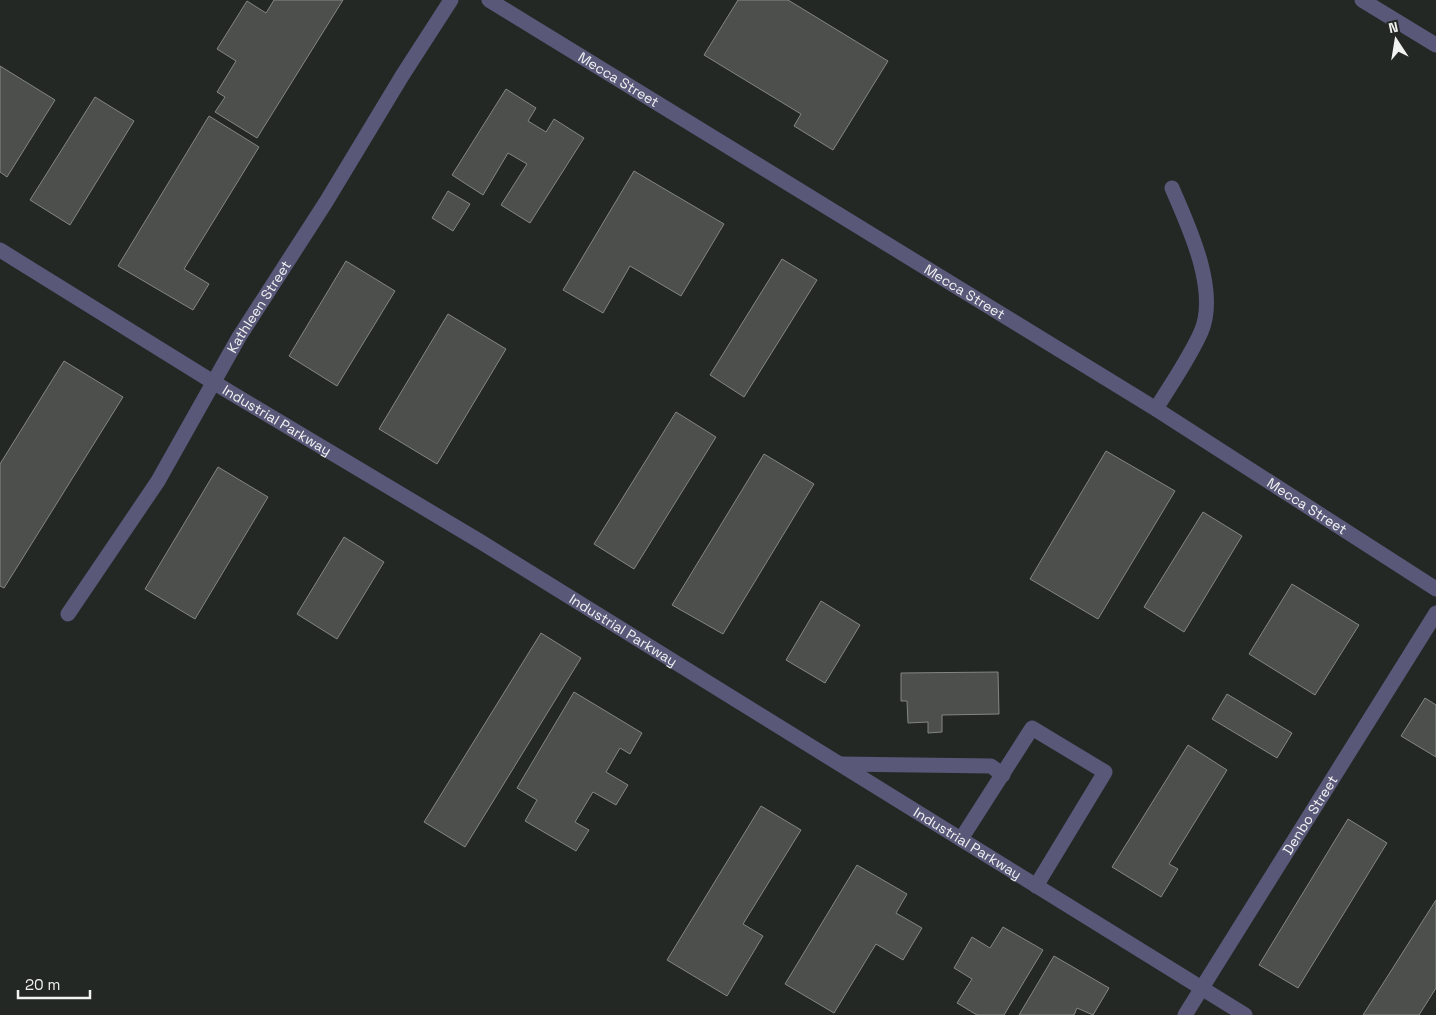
<svg xmlns="http://www.w3.org/2000/svg" width="1436" height="1015" viewBox="0 0 1436 1015" font-family="'Space Grotesk',sans-serif">
	<rect width="100%" height="100%" fill="#242825"/>
	<path fill="#4c4f4c" stroke="#838784" d="M274,0H343L257,138L215,112L225,97L217,92L236,61L217,49L247,1L266,13Z
		M738,0H788L888,61L833,150L794,126L801,114L704,55Z
		M0,66L55,100L7,177L0,172Z
		M506,89L536,108L528,121L546,132L554,119L584,138L530,223L501,205L527,164L508,153L483,195L452,175Z
		M95,97L134,121L70,225L30,200Z
		M209,116L259,147L184,269L209,284L193,310L118,266Z
		M634,171L724,224L681,296L630,266L603,313L563,290Z
		M448,191L470,204L453,231L432,218Z
		M782,259L817,280L744,397L710,375Z
		M346,261L395,291L337,386L289,356Z
		M448,314L506,349L437,464L379,429Z
		M64,361L123,397L4,588L0,586V464Z
		M676,412L716,437L634,569L594,544Z
		M1106,451L1175,491L1098,619L1030,579Z
		M764,454L814,484L723,634L672,605Z
		M218,467L268,497L195,619L145,589Z
		M1203,512L1242,536L1184,632L1144,607Z
		M344,537L384,562L337,639L297,614Z
		M1292,584L1359,625L1315,695L1249,654Z
		M821,601L860,625L825,683L786,660Z
		M541,633L581,658L465,847L424,822Z
		M998,672L999,714L942,715V732L928,733V722L908,723L907,701H901V673Z
		M574,692L642,733L630,754L620,748L606,772L628,785L616,805L593,792L575,822L589,830L576,851L525,821L537,800L517,788Z
		M1227,694L1292,733L1277,758L1212,719Z
		M1425,698L1436,705V757L1401,736Z
		M1188,745L1227,770L1169,864L1178,869L1161,897L1112,867Z
		M761,806L801,830L743,924L763,936L727,996L667,960Z
		M1348,819L1387,843L1298,988L1259,965Z
		M857,865L907,894L896,913L922,928L903,960L876,944L834,1013L785,984Z
		M1436,900V988L1419,1015H1363Z
		M1003,927L1043,950L1004,1015H977L957,1003L972,979L954,968L972,937L990,948Z
		M1054,956L1109,988L1093,1015L1077,1008L1074,1015H1019Z"/>
	<g fill="none" stroke-linecap="round" stroke-linejoin="round">
		<g stroke="#595879" stroke-width="15">
			<path id="s1" d="M489,0L1156,409L1436,589"/>
			<path d="M1362,0L1436,45"/>
			<path id="s2" d="M0,250L213,382L481,542L1245,1015"/>
			<path d="M1156,409C1171,384 1189,359 1201,332C1219,291 1189,227 1172,188"/>
			<path id="s3" d="M68,614L158,481L239,337L326,202L402,76L451,0"/>
			<path d="M840,764L991,766L1003,775"/>
			<path d="M961,839L1032,728L1105,772L1036,886"/>
			<path id="s4" d="M1185,1015L1436,613"/>
		</g>
	</g>
	<g text-anchor="middle" stroke-width="4.5" stroke-linejoin="round" paint-order="stroke">
		<g font-size="14" fill="#f0f3f1" stroke="#242825">
			<text dy="5" stroke="none"><textPath href="#s1" startOffset="152">Mecca Street</textPath></text>
			<text dy="5" stroke="none"><textPath href="#s1" startOffset="558">Mecca Street</textPath></text>
			<text dy="5" stroke="none"><textPath href="#s3" startOffset="362">Kathleen Street</textPath></text>
			<text dy="5" stroke="none"><textPath href="#s2" startOffset="325">Industrial Parkway</textPath></text>
			<text dy="5" stroke="none"><textPath href="#s1" startOffset="962">Mecca Street</textPath></text>
			<text dy="5" stroke="none"><textPath href="#s2" startOffset="730">Industrial Parkway</textPath></text>
			<text dy="5" stroke="none"><textPath href="#s4" startOffset="236">Denbo Street</textPath></text>
			<text dy="5" stroke="none"><textPath href="#s2" startOffset="1135">Industrial Parkway</textPath></text>
		</g>
	</g>
	<g transform="translate(1396 40) rotate(348)" stroke="#242825" stroke-width="4" paint-order="stroke">
	<path d="M0-4L9 19L0 12L-9 19Z" fill="#f0f3f1"/>
	<text y="-8" font-size="14" font-weight="bold" text-anchor="middle" fill="#f0f3f1">N</text>
	</g>
	<path d="M18 990v8h72v-8" fill="none" stroke="#f0f3f1" stroke-width="2.5"/>
	<text x="25" y="990" font-size="15" fill="#f0f3f1" stroke="#242825" stroke-width="4" paint-order="stroke">20 m</text>
</svg>
